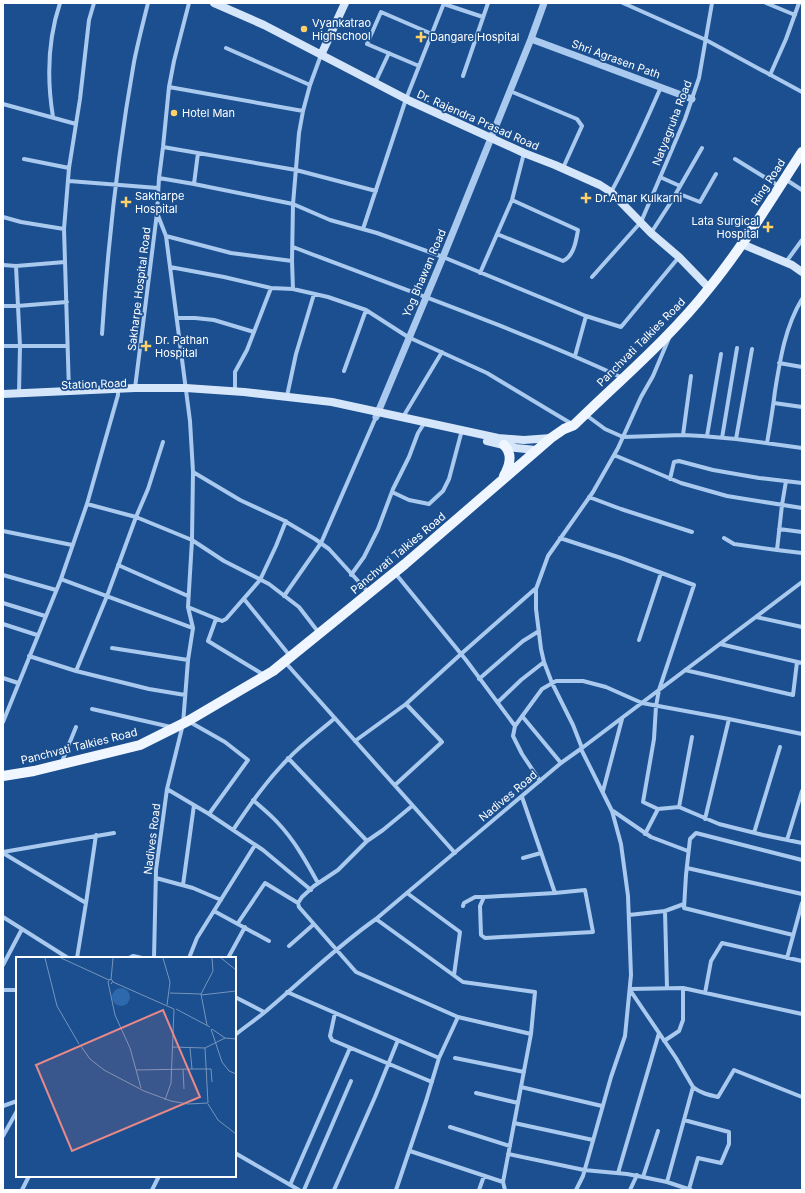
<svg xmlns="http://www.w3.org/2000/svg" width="805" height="1193" viewBox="0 0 805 1193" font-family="Inter,sans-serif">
	<rect width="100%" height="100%" fill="#1b4f8f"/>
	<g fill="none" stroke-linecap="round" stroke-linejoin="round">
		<path stroke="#a9c9ee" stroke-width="4" d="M623,3L706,40L802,92
			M766,3L795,15
			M444,4L483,17
			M226,48L310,85
			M419,66L367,44L381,12L432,34
			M770,75L786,39L799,3
			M463,76L488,3
			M375,83L389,53
			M169,87L303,111
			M510,91L577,119L582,126L563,168
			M3,104L76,124
			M53,117C47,80 48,39 60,3
			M163,147L296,170L376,191
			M24,159L69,168
			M735,159L779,186
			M660,177L680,186
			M159,178L194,184L293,204L330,220L377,233L443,257L586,316L575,356
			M785,179L802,190
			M69,181L158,188
			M194,184L198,153
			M611,192C630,158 645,123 661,87
			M677,193L700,202L716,174
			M3,217L21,222L64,229
			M363,229L406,99L444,3
			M651,233L671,202L702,148
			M497,234L563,261C574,256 576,241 578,230L512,200
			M166,236L231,253L292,261
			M293,247C403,289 515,328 623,378
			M786,262L802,240
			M3,265L16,266L65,262
			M16,266L20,346L19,393
			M170,267L224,277L271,288L293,289L328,297L366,310L408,337L487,373L572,424
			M480,273L512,200L524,153
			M592,277L641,222L685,119L699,78L712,3
			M293,289L292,261L293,204L299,133L303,111L310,85L321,55
			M3,306H17L67,302
			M586,316L621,327L679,257
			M178,318H195L214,320L254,332
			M102,334C108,243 118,152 134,62C138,42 143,23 148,3
			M3,346H67
			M779,363L802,367
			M344,371L366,310
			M135,388L157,213L159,178L163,147L169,87L174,61L189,3
			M69,391L64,229L69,168L80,99L89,20L94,3
			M235,391V372L247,350L271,288
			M287,396L296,354L314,294
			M774,403L802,407
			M586,415L605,429L623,437L683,435L702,436L736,439L802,448
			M403,417L442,352
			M683,435L691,376
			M707,436L721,354
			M722,438L737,348
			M736,439L752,349
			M163,442L148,489L136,517L107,596L76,671L149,689L185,695
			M767,443C770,426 773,408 775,391C780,360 785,327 802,299
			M614,455L681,483L727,496L802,508
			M193,472L240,500L283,520L315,539L329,549L369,593
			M670,479L674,462L679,461L713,470L759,478L802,483
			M786,481L782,505L777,550L802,553
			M392,492L409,500L429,504L443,491L449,479L462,430
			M589,497L621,509L692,532
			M87,504L136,517L192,540L224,561L269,584L299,607L319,633
			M779,529L802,532
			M3,531L72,545
			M560,538L621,558L694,585L659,690L656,706L654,739L643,802L658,809L679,807L692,737
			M724,538L734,544L777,550
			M118,565L188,596
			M395,573L466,660L515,726
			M3,575L56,590
			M351,575L364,557L378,529L393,489L409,457L418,433L425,422
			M61,579L193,628
			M284,596L321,543L376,417
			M244,599L290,656
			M3,603L45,616
			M188,607L222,621L226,619L260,580L276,546L286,521
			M756,617L802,627
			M216,619L208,641L264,675
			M3,624L37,635
			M639,640L661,573
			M720,644L802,663
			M112,648L188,660
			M29,656L76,671
			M284,661L455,853
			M685,670L793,695L797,662
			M3,678L18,683
			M479,679L523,641L539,631
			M498,702L521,680L544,662
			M92,709L171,727
			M522,716L561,763
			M188,721L225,742L248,760L209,814
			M3,722L61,579L87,504L118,395V390
			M355,741L406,704
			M582,748L573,725L552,683L544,662L541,649L536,609V589L548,556L593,492L618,448L641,397L653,376L669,338
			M288,758L367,841
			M61,764L76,727
			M540,781L522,754L513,736L515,726L542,689L556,681H583L606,687L642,703L729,719L802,734
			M395,785L442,742L406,704L461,654L535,589
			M167,789L209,814L263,850L311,890
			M603,791L622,719
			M253,800C261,807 271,815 278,823C295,841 307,863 318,883
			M412,806L383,830L367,841L338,870L314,886L302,897L298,903L299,907L356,972L458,1017L531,1034L503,1182
			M679,807L719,824L763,835L802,843
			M613,811L651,837L688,851
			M705,819L729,719
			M233,830C250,805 266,781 288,759C302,744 319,732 335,718
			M754,833L780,747
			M645,834L658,809
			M787,840L802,791
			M3,852L114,833
			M3,853L86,903L77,958
			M523,858L541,853
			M687,868L802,894
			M156,878L193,888L221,900
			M183,885L194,805
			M407,893L460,932L454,975
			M484,897L480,906L481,935L485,938L593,932L585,890L555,893
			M86,903L96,835
			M463,906L464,903L475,897H484L555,893L522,797
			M214,911L269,941
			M629,915L665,911
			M3,917L68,958
			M376,919L463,982L535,992L531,1034
			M238,923L265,883L298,903
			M793,935L684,908L686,875L690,839L696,833L802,860
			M289,946L314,924
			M129,958L133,956L142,958
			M154,958L156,870L167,789L183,724L188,660L193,628L188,607L192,540L193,472L190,421L166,236L157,213
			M189,958L197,938L255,845
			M228,958L245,927
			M787,958L802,903
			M3,965L22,929
			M667,988L665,911L684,904
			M630,989L683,988L802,1014
			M3,990H17
			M630,990L676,1058L693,1087C700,1093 709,1095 718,1097L734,1070L802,1097
			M287,992L439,1058L426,1101L396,1190
			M705,993L711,961L722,943L802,961
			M235,997L264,1012
			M335,1013L330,1036L332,1040L432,1082
			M235,1035C245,1027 255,1020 265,1012C302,981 336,947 376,919L561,763L582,748L802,582
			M664,1041L679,1031L683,1020V988
			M439,1058L458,1017
			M455,1058L524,1072
			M521,1087L602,1106
			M476,1093L518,1103
			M3,1106L17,1101
			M684,1120L729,1132V1144L721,1163L698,1158L689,1189
			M514,1123L593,1140
			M450,1127L510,1146
			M3,1136L17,1111
			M410,1151L503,1182L505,1190
			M235,1153L299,1190
			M508,1154L584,1170L627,1174L643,1177L667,1182L691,1190
			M618,1173L659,1033
			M643,1177L658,1131
			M667,1182L693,1087
			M290,1185L350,1048
			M22,1190L29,1176
			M152,1190L159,1176
			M304,1190L351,1081
			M334,1190L375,1097L398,1040
			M479,1190L484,1176
			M576,1190L583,1176L611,1077L625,1036L631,975L628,896L621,844L612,811L581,749
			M630,1190L637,1175"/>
		<path stroke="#a9c9ee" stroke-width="7" d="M531,39L692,99
			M376,417L443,257L531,39L544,3"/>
		<path stroke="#d6e6fa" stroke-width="8" d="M214,3L264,25L410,101L524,153L555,165L600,185L611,192L651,233L679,257L709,288
			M321,55L345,3
			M742,244L792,265L802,272
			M3,394L135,388H186L244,392L332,402L498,438L524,440L551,438
			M487,441L516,448L536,450"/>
		<path stroke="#f0f6ff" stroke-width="10" d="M504,445C513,454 510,465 504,476
			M3,776L34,771L140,745L188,721L273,671L405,564L551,438L564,429L574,425C620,380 670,338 710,287C744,245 772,198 802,152"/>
	</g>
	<g fill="#ffd166" stroke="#1b4f8f" stroke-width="1.5">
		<circle cx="304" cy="29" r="4"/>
		<path d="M419 31h4v4h4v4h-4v4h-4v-4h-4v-4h4z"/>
		<circle cx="174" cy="113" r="4"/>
		<path d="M584 192h4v4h4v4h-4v4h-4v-4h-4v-4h4z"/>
		<path d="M124 196h4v4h4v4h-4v4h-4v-4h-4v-4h4z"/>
		<path d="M766 221h4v4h4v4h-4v4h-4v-4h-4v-4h4z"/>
		<path d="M144 340h4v4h4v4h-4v4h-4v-4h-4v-4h4z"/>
	</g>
	<g text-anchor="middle" stroke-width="3.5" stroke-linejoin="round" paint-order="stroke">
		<g font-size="11" fill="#fff" stroke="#1b4f8f" text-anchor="start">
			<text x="312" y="27">Vyankatrao<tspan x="312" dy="13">Highschool</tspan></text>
			<text x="430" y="41">Dangare Hospital</text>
			<text x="182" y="117">Hotel Man</text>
			<text x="135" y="200">Sakharpe<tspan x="135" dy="13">Hospital</tspan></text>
			<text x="595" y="202">Dr.Amar Kulkarni</text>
			<text x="759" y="225" text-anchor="end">Lata Surgical<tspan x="759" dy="13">Hospital</tspan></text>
			<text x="155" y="344">Dr. Pathan<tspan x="155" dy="13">Hospital</tspan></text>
		</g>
		<g font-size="11" fill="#fff" stroke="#1b4f8f">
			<text transform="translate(616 59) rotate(20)" y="4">Shri Agrasen Path</text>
			<text transform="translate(478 120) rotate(24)" y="4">Dr. Rajendra Prasad Road</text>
			<text transform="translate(672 123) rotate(-69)" y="4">Natyagruha Road</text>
			<text transform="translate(768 182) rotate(-57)" y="4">Ring Road</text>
			<text transform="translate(424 273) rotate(-67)" y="4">Yog Bhawan Road</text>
			<text transform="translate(139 289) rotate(-83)" y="4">Sakharpe Hospital Road</text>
			<text transform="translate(641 342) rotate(-45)" y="4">Panchvati Talkies Road</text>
			<text transform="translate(94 384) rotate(-2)" y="4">Station Road</text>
			<text transform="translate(398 553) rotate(-40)" y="4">Panchvati Talkies Road</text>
			<text transform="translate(79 746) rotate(-14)" y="4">Panchvati Talkies Road</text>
			<text transform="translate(508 796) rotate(-40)" y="4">Nadives Road</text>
			<text transform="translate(152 839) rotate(-83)" y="4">Nadives Road</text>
		</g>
	</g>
	<g transform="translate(16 957)">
		<rect width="220" height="220" fill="#1b4f8f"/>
		<path d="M96 40a9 9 0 1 1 18 0a9 9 0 1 1-18 0Z" fill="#2e69ad"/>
		<path fill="none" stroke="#7695bc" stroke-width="1" d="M29,1L41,49L63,87M45,1L93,23M147,1L154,25L151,48M205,1L220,13M95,23L97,1M97,25L158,52M95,27L97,24L94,22L92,25L99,58L114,91L125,131M154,36L185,37L191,68M185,37L197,14L196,1M185,38L220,34M160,52L194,70M195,72L206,105L213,114L220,117M196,72L209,81L220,82M64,88L74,102L88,113L128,134L155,144L172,147L192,146M156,90L189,91L192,146M189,91L209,81M167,112L168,132M176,112H190M190,112H195L196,125M120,113L176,112L174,91M149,143L155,126L158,52M192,147L202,163L220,177"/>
		<path fill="#e88989" fill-opacity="0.15" stroke="#e88989" stroke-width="2" d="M147,53L184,140L56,194L20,108Z"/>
		<rect width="220" height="220" fill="none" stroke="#fff" stroke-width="2"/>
	</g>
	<rect width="805" height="1193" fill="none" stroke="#ffffff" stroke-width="8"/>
</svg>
